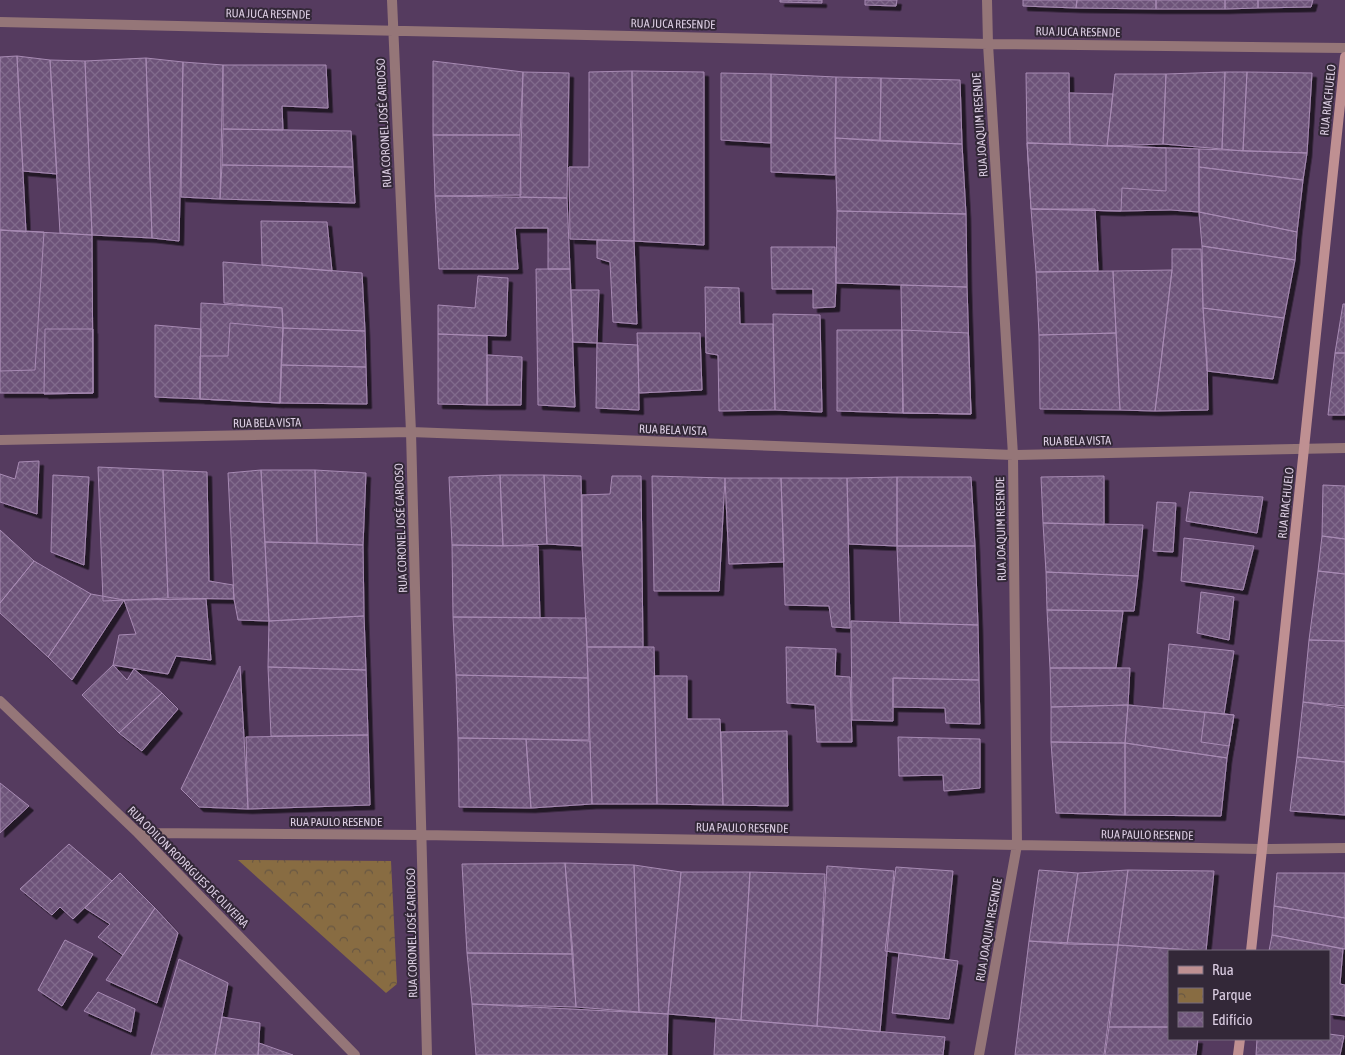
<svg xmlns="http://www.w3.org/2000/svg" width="1345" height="1055" viewBox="0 0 1345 1055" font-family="'Asap Condensed',sans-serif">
	<defs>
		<pattern id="park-crowns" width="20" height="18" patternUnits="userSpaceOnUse" patternTransform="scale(1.25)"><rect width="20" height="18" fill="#886c42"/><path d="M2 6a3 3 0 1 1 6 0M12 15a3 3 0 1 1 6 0" fill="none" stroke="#685743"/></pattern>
		<pattern id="building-cross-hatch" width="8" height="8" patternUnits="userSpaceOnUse" patternTransform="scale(1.25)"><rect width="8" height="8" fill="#6d5379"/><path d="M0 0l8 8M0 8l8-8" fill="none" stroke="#816b8c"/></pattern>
		<filter id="shadow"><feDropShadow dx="4.5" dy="4.5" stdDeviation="0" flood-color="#0009"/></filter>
	</defs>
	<rect width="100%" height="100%" fill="#553b5f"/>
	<path fill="url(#park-crowns)" d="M238,860L391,861L397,984L386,993Z"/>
	<path fill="url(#building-cross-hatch)" stroke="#a78ab3" filter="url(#shadow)" d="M780,0H822V3L780,2Z
		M865,0H897L896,6L865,5Z
		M1023,0H1077L1076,8L1023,6Z
		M1077,0H1156V9L1076,8Z
		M1156,0H1225V9H1156Z
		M1225,0H1258V8L1225,9Z
		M1258,0H1313L1311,7L1258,8Z
		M17,56L50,60L57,174L23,171Z
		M17,56L26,232L0,230V57Z
		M146,58L183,62L179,241L152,238Z
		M146,58L152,238L92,235L85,61Z
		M50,60L85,61L92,235L60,233Z
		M433,61L523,72L520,135H433Z
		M183,62L223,65L220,199L181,197Z
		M223,65H326L328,108L282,106L283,130L223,129Z
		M632,71L704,72V245L634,241Z
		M632,71L634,241L570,239L569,167H589V72Z
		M523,72L569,73L567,198L520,197Z
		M1225,72H1247L1243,151L1222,149Z
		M1225,72L1222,149L1163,144L1166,74Z
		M1247,72L1312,73L1307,153L1243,151Z
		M721,73L771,74V143L721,140Z
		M1026,73H1069L1070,144L1027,143Z
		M771,74L836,77L835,175L771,172Z
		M1115,74H1166L1163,144L1107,146Z
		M836,77L881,78L880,141L835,138Z
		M881,78L960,80L962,144L880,141Z
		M1069,93L1113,94L1107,146L1070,144Z
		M223,129L351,131L353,167L222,165Z
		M433,135H520L521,195L435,196Z
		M835,138L962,144L966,214L837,211Z
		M1027,143L1199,149V212L1171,210L1121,211L1031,209Z
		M1027,143L1166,148V191L1122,188L1121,211L1031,209Z
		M1199,149L1307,153L1303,180L1199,167Z
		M222,165L353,167L355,203L220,199Z
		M1199,167L1303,180L1297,232L1199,212Z
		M435,196L567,198L570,269H548V228H515L518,269H439Z
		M1031,209H1095L1098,271L1036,272Z
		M837,211L966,214L967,287L836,283Z
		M1199,212L1297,232L1295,260L1202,246Z
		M261,221L327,222L332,271L262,265Z
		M0,230L92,235L93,393H0Z
		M0,230L44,232L35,370L0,371Z
		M597,240L634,241L637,324L613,322L610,262L597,258Z
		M1202,246L1295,260L1284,318L1203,308Z
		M771,247H835L836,283L835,307L813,308V289H772Z
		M1172,249H1201L1203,308L1207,358L1208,410L1155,411L1172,270Z
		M223,262L362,273L365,331L283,328L282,308L224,303Z
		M536,269H570L575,407L538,405Z
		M1172,270L1155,411L1120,410L1113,271Z
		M1113,271L1116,333L1039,335L1036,272Z
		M478,276L508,278L506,336L438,334V305L475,308Z
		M901,285L967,287L971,414L903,413Z
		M705,287L739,288L740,324H773L775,410L719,411L718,355L706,353Z
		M571,290H599L597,343L573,342Z
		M201,303L282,308L283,328L280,403L200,399Z
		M1343,304H1345V353H1335Z
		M1203,308L1284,318L1273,379L1207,371Z
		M773,314L820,315L822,412L775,410Z
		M230,323L283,328L280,403L200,399V356H228Z
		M155,325L201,329L200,399L155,397Z
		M283,328L365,331L366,367L281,365Z
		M45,329H93V393L44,394Z
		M837,330H902L903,413L837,411Z
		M902,330L968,333L971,414L903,413Z
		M637,333H700L702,390L639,393Z
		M1116,333L1120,410L1040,409L1039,335Z
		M438,334L487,336V405L438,404Z
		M597,343L638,345L639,410L596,408Z
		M1335,353H1345V415H1328Z
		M487,355L522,357L521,405H487Z
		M281,365L366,367L367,404L280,403Z
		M39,461L37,514L0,502V474L15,479L19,462Z
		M98,467L163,470L168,598L103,601Z
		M163,470L207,472L209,581L233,585L234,599L168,598Z
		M261,470H315L317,543L265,542Z
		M261,470L269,621L238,620L234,599L228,473Z
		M315,470L366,473L363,545L317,543Z
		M53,475L89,477L84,565L51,552Z
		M500,475H544L547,544L503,546Z
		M500,475L503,546L452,545L449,477Z
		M544,475L581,476L582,546L547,544Z
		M612,476H641L643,647H587L582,546V495L610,494Z
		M652,476L725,478L719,591H654Z
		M1104,476V525L1043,523L1041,477Z
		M897,477H971L975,546H897Z
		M897,477V546L849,544L847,478Z
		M725,478H781L784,562L729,564Z
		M781,478H847L850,628L832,627L829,606L785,605Z
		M1323,485L1345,486V539L1322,536Z
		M1190,492L1263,497L1257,533L1186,521Z
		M1157,502L1176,503L1173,552L1153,551Z
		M1043,523L1143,525L1138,576L1046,572Z
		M0,530L34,561L0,603Z
		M1322,536L1345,539V574L1318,571Z
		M1184,538L1254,546L1243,590L1181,581Z
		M265,542L363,545L364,616L269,621Z
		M452,545L538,546L540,618L453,617Z
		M897,546H975L978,625L900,623Z
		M34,561L91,594L48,657L0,613V603Z
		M1318,571L1345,574V641L1309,640Z
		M1046,572L1138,576L1134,611L1047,610Z
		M1201,592L1234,597L1229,640L1197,633Z
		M91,594L124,600L72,680L48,657Z
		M206,599L211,660L176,656L168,674L113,665L119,635L136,634L124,600Z
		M1047,610L1123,611L1116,668H1050Z
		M364,616L366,670L268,667L269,621Z
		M453,617L586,618L588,678L456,675Z
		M851,621L978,625L979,680L893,678V721L852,720Z
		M1309,640L1345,641V706L1303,702Z
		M1169,644L1234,651L1224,714L1163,708Z
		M587,647H654L657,804H592Z
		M786,647L836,649L835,676L850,677L852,742H817L815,705L787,703Z
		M113,665L127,680L134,669L162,693L119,733L82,695Z
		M240,666L248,809L199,807L181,789Z
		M268,667L366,670L368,735L271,736Z
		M1050,668H1130L1128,705L1051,707Z
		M456,675L588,678L589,740L458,738Z
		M654,676H687V719H720L723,805L657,804Z
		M893,678L979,680L980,724L946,723L945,708L893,707Z
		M162,693L178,709L142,751L119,733Z
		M1303,702L1345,708V762L1297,757Z
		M1128,705L1234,715L1227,758L1125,743Z
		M1128,705L1125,743L1051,742V707Z
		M1205,712L1234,715L1229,746L1201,742Z
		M787,731L788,806L723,805L721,732Z
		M368,735L370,805L248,809L246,737Z
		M898,737L980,739V788L944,791L943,775L899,776Z
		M458,738L526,739L531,808L459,807Z
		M526,739L590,741L592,804L531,808Z
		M1051,742L1125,743V815L1056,813Z
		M1125,743L1227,758L1221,816L1125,815Z
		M1297,757L1345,762V815L1290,811Z
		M0,783L29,806L0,833Z
		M69,844L112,881L73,919L60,907L52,915L20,889Z
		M565,863L573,954L467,953L462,864Z
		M565,863L634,865L639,1012L576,1007Z
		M634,865L681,872L668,1014L639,1012Z
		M827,866L894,871L880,1032L817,1026Z
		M896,867L953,871L944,959L885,951Z
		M1039,870L1078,873L1067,944L1029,941Z
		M1128,870L1214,871L1206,951L1118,945Z
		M1128,870L1118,945L1067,944L1078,873Z
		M681,872H750L741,1020L668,1014Z
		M750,872L825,874L817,1026L741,1020Z
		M120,873L155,908L123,955L98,937L110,924L85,908Z
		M1277,873H1345V918L1274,906Z
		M1274,906L1345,918V949L1272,935Z
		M155,908L178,933L157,1003L106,980Z
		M1272,935L1343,949L1340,984L1345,985V1016L1329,1014V951H1269Z
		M65,940L93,954L62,1006L38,990Z
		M1029,941L1118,945L1104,1055H1015Z
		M1118,945L1206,951H1169V1027H1109Z
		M467,953L573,954L576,1007L472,1004Z
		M899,953L958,961L949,1019L892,1013Z
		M179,959L228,983L215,1055H151Z
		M98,992L135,1009L131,1032L84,1011Z
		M472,1004L668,1014L667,1055H476Z
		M222,1017L260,1023L258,1055H215Z
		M716,1018L945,1037L943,1055H714Z
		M1109,1027H1169V1039H1198L1196,1055H1105Z
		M1329,1034L1344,1036L1340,1055H1256L1257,1039H1329Z
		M259,1043L293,1055H258Z"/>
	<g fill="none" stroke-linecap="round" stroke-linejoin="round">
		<path stroke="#957678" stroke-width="10" d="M392,0L411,432L427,1055
			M0,22L988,44L1345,48
			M0,440L411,432L1013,455L1345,448
			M0,701L138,833L355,1055
			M138,833L422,835L1262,849L1345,848
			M979,1055L1017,845L1013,455L988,44L987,0"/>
		<path stroke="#bf9092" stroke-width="10" d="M1251,951L1262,849L1345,57
			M1238,1055L1240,1039"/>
	</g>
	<g text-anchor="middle" stroke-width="4" stroke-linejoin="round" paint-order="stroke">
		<g font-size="12" fill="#dccee3" stroke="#332838">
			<text transform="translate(268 14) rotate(1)" y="4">RUA JUCA RESENDE</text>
			<text transform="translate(673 24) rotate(1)" y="4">RUA JUCA RESENDE</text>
			<text transform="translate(1078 32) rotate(1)" y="4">RUA JUCA RESENDE</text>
			<text transform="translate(1328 100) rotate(-84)" y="4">RUA RIACHUELO</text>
			<text transform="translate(384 123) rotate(-93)" y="4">RUA CORONEL JOSÉ CARDOSO</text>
			<text transform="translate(980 125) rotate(-94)" y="4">RUA JOAQUIM RESENDE</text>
			<text transform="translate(267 423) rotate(-1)" y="4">RUA BELA VISTA</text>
			<text transform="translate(673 430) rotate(2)" y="4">RUA BELA VISTA</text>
			<text transform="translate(1077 441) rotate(-1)" y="4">RUA BELA VISTA</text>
			<text transform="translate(1286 503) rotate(-84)" y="4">RUA RIACHUELO</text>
			<text transform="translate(401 528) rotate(-92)" y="4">RUA CORONEL JOSÉ CARDOSO</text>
			<text transform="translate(1001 529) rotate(-91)" y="4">RUA JOAQUIM RESENDE</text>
			<text x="336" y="826">RUA PAULO RESENDE</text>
			<text transform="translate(742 828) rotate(1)" y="4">RUA PAULO RESENDE</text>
			<text transform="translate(1147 835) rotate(1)" y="4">RUA PAULO RESENDE</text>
			<text transform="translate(188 867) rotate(45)" y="4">RUA ODILON RODRIGUES DE OLIVEIRA</text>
			<text transform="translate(989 930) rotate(-80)" y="4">RUA JOAQUIM RESENDE</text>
			<text transform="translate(412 933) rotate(-91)" y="4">RUA CORONEL JOSÉ CARDOSO</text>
		</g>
	</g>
	<rect x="1168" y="950" width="162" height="90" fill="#332838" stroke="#776a7c"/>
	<rect x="1178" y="966" width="25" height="8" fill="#bf9092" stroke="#776a7c"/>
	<text x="1212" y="975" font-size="15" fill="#dccee3">Rua</text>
	<rect x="1178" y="988" width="25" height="15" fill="url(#park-crowns)" stroke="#776a7c"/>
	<text x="1212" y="1000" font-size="15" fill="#dccee3">Parque</text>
	<rect x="1178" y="1012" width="25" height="15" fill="url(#building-cross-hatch)" stroke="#776a7c"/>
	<text x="1212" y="1025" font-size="15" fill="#dccee3">Edifício</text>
</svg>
